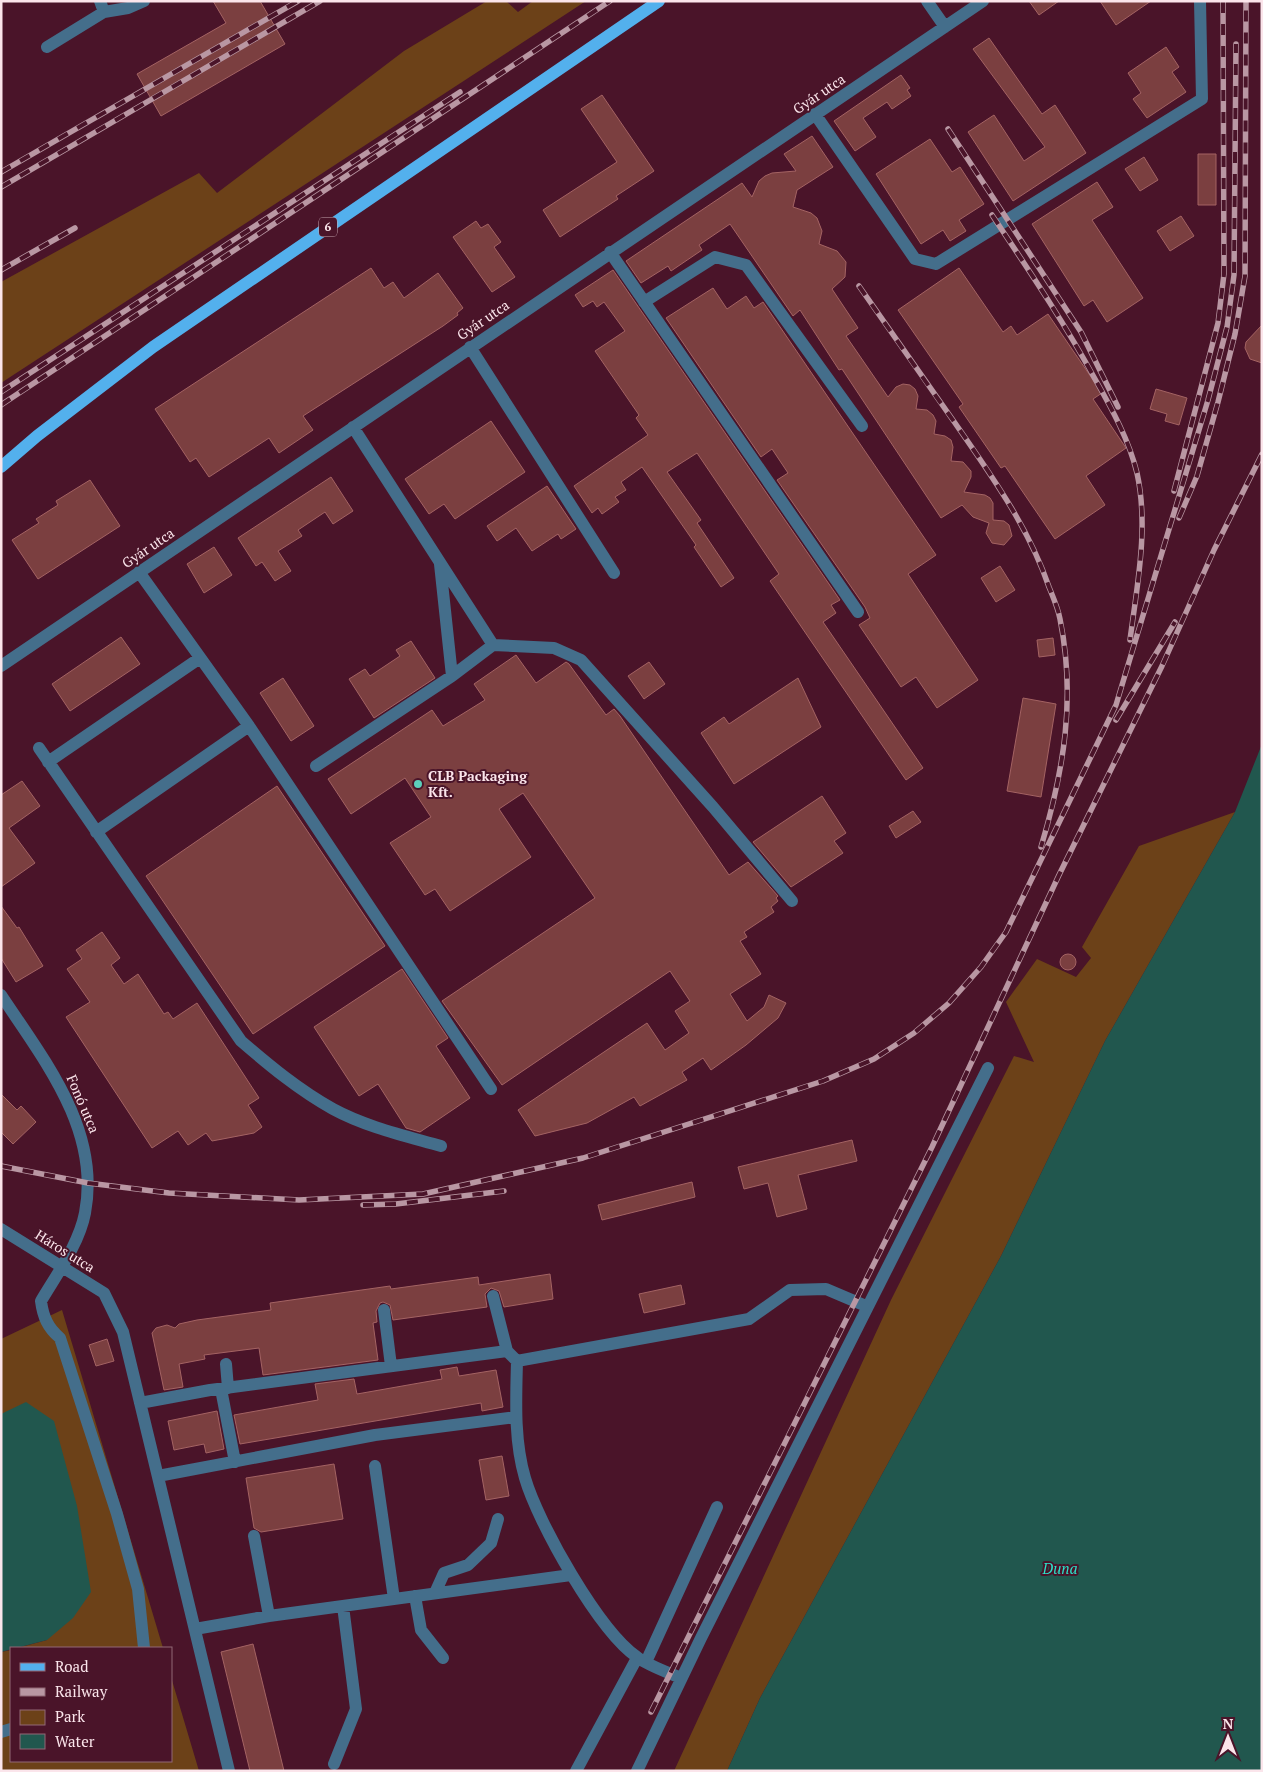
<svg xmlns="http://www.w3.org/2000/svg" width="1263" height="1772" viewBox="0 0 1263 1772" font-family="'PT Serif',serif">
	<rect width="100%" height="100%" fill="#4a1429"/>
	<path fill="#6c4118" d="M487,1H506L518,12L533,1H586L1,383V282L199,173L217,193L404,51Z
		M1235,812L1105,1041L1001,1256L760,1698L727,1771H674L891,1300L1014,1056L1034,1062L1006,1002L1037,959L1076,977L1091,958L1082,947L1139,846Z
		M62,1310L163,1648H17L47,1640L1,1414V1339Z
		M11,1650V1761H171V1677L199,1771H1V1652Z"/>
	<path fill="#21574e" d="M1262,744V1771H727L760,1698L1001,1256L1105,1041L1235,812Z
		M26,1402L54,1421L77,1506L91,1592L73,1618L47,1640L1,1652V1414Z"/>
	<path fill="#7b3f40" stroke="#a46363" d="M213,1H260L285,44L161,116L137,74L226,23Z
		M1029,1H1059L1039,15Z
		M1100,1H1151L1116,25Z
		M989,38L1042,114L1055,105L1086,153L1013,201L968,132L994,115L1024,161L1045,147L973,49Z
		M1166,47L1179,67L1172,72L1186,92L1147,118L1133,99L1141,93L1128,73Z
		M901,75L910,88L907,90L911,96L892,109L887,102L863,118L876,137L855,151L834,121Z
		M602,95L654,171L616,196L618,199L560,237L543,210L617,162L581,109Z
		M812,136L833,167L797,190L793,207L811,213L817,218L822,231L819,244L837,251L846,262L845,277L832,289L858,328L846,336L888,397L896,387L903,384L910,385L915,389L918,396L916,409L927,410L933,415L936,421L934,434L945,436L951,440L953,447L951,461L963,462L971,471V477L964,492L985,495L990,498L993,503V520L1004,521L1009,525L1012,536L1004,545L992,543L986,533L989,523L973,517L962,505L941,518L842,369L839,370L800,310L793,316L730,224L699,245L702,250L671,271L668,266L641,283L626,261L742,183L752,197L759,181L765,176L772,173L796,171L784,154Z
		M930,139L952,172L960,167L984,204L959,220L966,231L950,241L943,230L921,244L876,174Z
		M1198,154H1216V205H1198Z
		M1144,157L1158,180L1140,191L1125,169Z
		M1097,182L1113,207L1092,220L1143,298L1107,322L1093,300L1084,306L1032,224Z
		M1181,216L1194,236L1170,251L1157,231Z
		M476,221L481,228L488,224L501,242L494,247L515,277L492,292L453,237Z
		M371,268L384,288L393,282L404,298L438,273L463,308L457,313L458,315L443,326L303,416L313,430L279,453L269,438L209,477L196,458L190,462L155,409Z
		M959,268L1003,332L1011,326L1017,335L1048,314L1102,393L1093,399L1126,448L1086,476L1105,505L1055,539L1005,466L1001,468L959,407L963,404L898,310Z
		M613,270L840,600L831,605L836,613L823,622L923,768L906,780L770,581L779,574L697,453L667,472L701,520L697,523L734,578L721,587L694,547L696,545L642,467L621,482L626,490L615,497L619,502L602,514L598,508L592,513L574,486L648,435L636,418L639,415L595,351L625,331L604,302L597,307L593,301L583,307L575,295Z
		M713,288L727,309L746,296L754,308L763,302L936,555L908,574L978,680L937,708L916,677L901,687L859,625L870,618L865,607L777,480L788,473L772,449L761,457L666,318Z
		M1262,325V363L1250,359L1245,348L1246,342Z
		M1156,389L1187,398L1179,425L1165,421L1167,414L1150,409Z
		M491,421L525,472L455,519L444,504L429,514L405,479Z
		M331,477L353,511L333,524L325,512L298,530L302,536L278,551L291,571L275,581L262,562L256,566L238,538Z
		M90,480L120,526L38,579L12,540L39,523L36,519L58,505L56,501Z
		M547,486L576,529L561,539L558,534L532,551L516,528L497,541L487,526Z
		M214,547L232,575L204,593L187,564Z
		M1000,566L1015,590L996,602L981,578Z
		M121,637L140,664L70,711L52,684Z
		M1053,638L1055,655L1039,657L1037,640Z
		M411,641L435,678L374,718L349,679L365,669L370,676L400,656L396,650Z
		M516,655L536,683L566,662L569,664L606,715L614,709L620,716L729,875L748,862L778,896L776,898L778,901L771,907L774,912L744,932L747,937L740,941L761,974L730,994L747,1021L764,1007L769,995L786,1003L778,1018L746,1045L711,1070L703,1058L682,1072L687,1080L640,1106L634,1097L587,1123L535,1136L518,1110L647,1023L665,1050L689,1033L675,1011L690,1001L670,971L502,1085L442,1001L595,898L523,793L499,809L531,857L450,911L435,889L425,895L390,843L431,817L405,778L351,814L328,779L432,710L443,726L485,700L474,684Z
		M649,662L665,684L644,699L628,676Z
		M283,678L314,726L291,741L260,693Z
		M798,678L821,727L734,784L701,733L724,717L729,724Z
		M1023,698L1056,704L1041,797L1007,791Z
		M22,781L40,806L9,828L35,863L1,887V795Z
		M277,786L385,946L253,1034L146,876Z
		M822,796L846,833L834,841L843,853L791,887L753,842Z
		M913,811L921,822L896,838L889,826Z
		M1,906L17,928L19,927L43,966L16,982L1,958Z
		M102,932L120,958L111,965L124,984L138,974L164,1014L168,1012L173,1019L197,1003L259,1098L248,1105L262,1127L254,1133L212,1141L206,1133L188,1145L178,1131L152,1148L66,1017L90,1002L67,969L82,959L76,950Z
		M1060 962a8 8 0 1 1 16 0a8 8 0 1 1-16 0Z
		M402,969L448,1038L436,1046L470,1098L420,1132L406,1128L378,1084L359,1096L314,1027Z
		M1,1094L17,1110L21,1106L36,1122L13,1144L1,1132Z
		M852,1140L857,1161L798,1175L807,1209L777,1217L768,1183L744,1189L738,1167Z
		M692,1182L695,1197L602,1220L598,1205Z
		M550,1274L553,1299L504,1307L499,1291L491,1288L485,1294L487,1307L393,1320L390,1305L383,1302L380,1303L376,1311L377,1322L373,1323L378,1360L263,1375L259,1348L204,1355L205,1359L179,1364L183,1387L164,1390L152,1333L156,1328L167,1325L175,1328L179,1324L197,1320L271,1310L270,1303L390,1286L391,1289L478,1277L479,1285Z
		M681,1285L685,1304L644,1313L639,1294Z
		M107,1339L114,1361L96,1366L89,1345Z
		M457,1367L459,1376L496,1370L503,1407L482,1411L481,1403L240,1444L234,1415L318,1400L315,1384L354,1379L357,1394L442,1379L440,1370Z
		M217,1411L224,1449L206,1453L204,1444L174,1450L168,1421Z
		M502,1456L509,1496L486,1500L479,1460Z
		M334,1464L343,1519L261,1532L254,1528L246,1478Z
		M253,1644L284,1771H250L221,1652Z"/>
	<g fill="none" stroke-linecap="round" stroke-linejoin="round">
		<path stroke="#446e8b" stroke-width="12" d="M100,1L104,12L128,8L144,1
			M927,1L945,27
			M47,47L104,12
			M815,114L915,259L936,264L1202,99L1200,1
			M610,252L858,612
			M644,302L715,257L746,265L862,426
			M470,347L614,573
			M440,564L452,676
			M139,572L249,726L491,1089
			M493,645L554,648L581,660L713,807L792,901
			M1,666L983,1
			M39,748L241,1041C270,1066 299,1090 333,1109C366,1127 406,1136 441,1146
			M48,762L200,658
			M316,766L452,676L493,645L353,427
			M96,832L249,726
			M1,995C44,1060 101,1130 85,1213C79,1244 57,1274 41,1301C43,1317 48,1328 60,1338L117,1514L138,1589L144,1648
			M1,1229L104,1293L123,1332L229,1771
			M493,1296L507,1351
			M384,1310L391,1366
			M517,1361L749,1319L790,1290L826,1289L866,1306
			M226,1364L228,1388
			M221,1389L235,1462
			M140,1403L210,1390L507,1351L517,1361C516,1400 514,1441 525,1478C538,1523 599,1631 637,1657C649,1666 667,1672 681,1678
			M375,1466L394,1599
			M158,1476L375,1435L516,1417
			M435,1593L444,1573L468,1565L491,1543L498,1519
			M415,1596L421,1630L443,1658
			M269,1616L571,1575
			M195,1629L269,1616L254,1536
			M646,1662L717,1507
			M1,1732L11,1729
			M334,1764L356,1709L343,1606
			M576,1771L637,1658
			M637,1771L701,1638L988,1068"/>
		<path stroke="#53b0ed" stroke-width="12" d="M1,467L37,436L153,347L659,1"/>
		<defs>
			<path id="rail" d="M948,129L1081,332L1118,407
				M1,172L298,1
				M1,187L320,1
				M992,215C1028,269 1064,322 1095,379C1112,409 1129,440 1137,473C1149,527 1137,586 1130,640
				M1,270L75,228
				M859,286C891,332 923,378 955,423C991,475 1028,526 1049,587C1053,597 1058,608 1060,619C1076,698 1064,770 1041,847
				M1,392L460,92
				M1,405L610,1
				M1174,491L1218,323L1224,274L1223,1
				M1179,518L1197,476L1218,402L1235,334L1245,276L1246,1
				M1116,720L1175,622
				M1,1166L88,1183L169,1193L299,1200L423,1194L583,1158L823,1081L874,1059L914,1033L949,1003L981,967L1006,932L1116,705L1208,400L1227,327L1234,275L1236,44
				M363,1205L396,1204L504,1191
				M651,1712L932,1147L1059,875L1162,666L1214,550L1262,454"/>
		</defs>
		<use href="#rail" stroke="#b997a3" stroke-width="5.5"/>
		<use href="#rail" stroke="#4a1429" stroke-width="4" stroke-dasharray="11" stroke-linecap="butt"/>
	</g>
	<circle fill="#5cceba" stroke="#4a1429" stroke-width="2" cx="418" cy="784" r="5"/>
	<g text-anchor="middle" stroke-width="4" stroke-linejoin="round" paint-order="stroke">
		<rect fill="#4a1429" stroke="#c6a6b1" stroke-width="1" x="319" y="217.5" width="18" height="19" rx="4"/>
		<g font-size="12" font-weight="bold" fill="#fbe5eb">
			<text x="328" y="231">6</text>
		</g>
		<g font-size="14" fill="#fbe5eb" stroke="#4a1429">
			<text transform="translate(819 94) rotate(-34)" y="5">Gyár utca</text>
			<text transform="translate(483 320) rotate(-34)" y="5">Gyár utca</text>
			<text transform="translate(148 548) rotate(-34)" y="5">Gyár utca</text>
			<text transform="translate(83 1104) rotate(67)" y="5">Fonó utca</text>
			<text transform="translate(65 1251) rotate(32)" y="5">Háros utca</text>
		</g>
		<g font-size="14" font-weight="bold" fill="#fbe5eb" stroke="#4a1429" text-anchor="start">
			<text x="428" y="781">CLB Packaging<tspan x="428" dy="16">Kft.</tspan></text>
		</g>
		<g font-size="15" font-style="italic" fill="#2de3ca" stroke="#4a1429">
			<text x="1060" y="1574">Duna</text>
		</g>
	</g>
	<rect width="1263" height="1772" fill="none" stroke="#fbe5eb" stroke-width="5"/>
	<rect x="10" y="1647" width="162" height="115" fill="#4a1429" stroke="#916877"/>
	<rect x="20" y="1663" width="25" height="8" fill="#53b0ed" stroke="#916877"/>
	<text x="55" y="1672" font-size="15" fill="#fbe5eb">Road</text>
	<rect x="20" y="1688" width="25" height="8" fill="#b997a3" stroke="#916877"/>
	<text x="55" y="1697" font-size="15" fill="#fbe5eb">Railway</text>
	<rect x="20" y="1710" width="25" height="15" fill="#6c4118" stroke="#916877"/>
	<text x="55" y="1722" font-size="15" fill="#fbe5eb">Park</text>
	<rect x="20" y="1734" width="25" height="15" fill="#21574e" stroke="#916877"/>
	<text x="55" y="1747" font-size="15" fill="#fbe5eb">Water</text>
	<g transform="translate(1228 1737)" stroke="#4a1429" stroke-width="4" paint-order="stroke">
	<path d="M0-4L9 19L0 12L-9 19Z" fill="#fbe5eb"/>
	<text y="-8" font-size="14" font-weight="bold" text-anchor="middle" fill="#fbe5eb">N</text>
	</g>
</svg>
